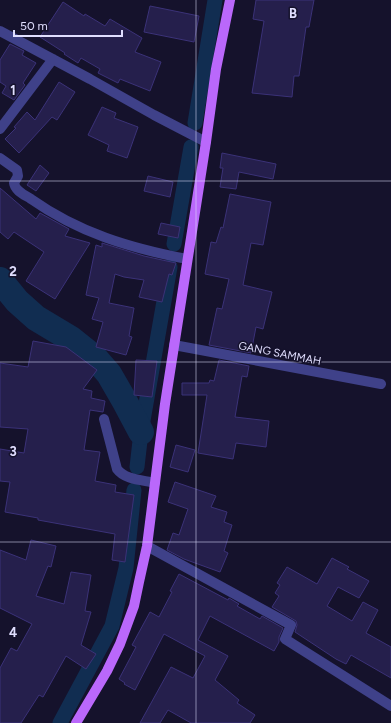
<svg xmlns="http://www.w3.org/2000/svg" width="391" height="723" viewBox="0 0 391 723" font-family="Figtree,sans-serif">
	<rect width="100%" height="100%" fill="#15122c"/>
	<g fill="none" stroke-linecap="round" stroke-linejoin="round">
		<path stroke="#112d51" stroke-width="15" d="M195,123L215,0
			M174,244L191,147
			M137,467L141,432L170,267
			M60,723L112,626L126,568L134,490"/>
		<path stroke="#112d51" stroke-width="26" d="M0,280L17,301L36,318L71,339L96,359L109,374L124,400L141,432"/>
	</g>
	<path fill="#251f4c" stroke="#3b3278" d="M256,0H314L309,27H306L299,76H294L292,97L252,93L264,21L253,19Z
		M63,2L84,16L85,14L105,26L110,19L142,38L135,52L161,62L150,91L120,79L118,83L98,73L100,69L81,58L78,63L64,54L65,53L40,37Z
		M150,6L199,16L194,42L144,32Z
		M10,44L24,51L22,55L36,63L23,83L25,85L14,100L2,93L6,86L0,82V60Z
		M59,82L75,92L57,120L52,117L19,153L5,139L16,128L14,127L27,112L35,120Z
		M102,107L116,113L114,118L138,127L127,158L107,151L109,145L88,135Z
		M222,153L276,164L273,179L239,172L236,189L220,187L223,168H220Z
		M40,165L49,173L36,191L27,185Z
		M148,176L173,182L170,197L144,191Z
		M0,188L36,219L40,213L69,229L65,236L90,243L55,299L26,281L44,252L14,232L8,239L0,232Z
		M230,194L271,202L263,245L251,243L243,285L272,292L263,329L256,327L251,353L209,345L217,308L222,309L229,279L205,274L211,242L216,243L221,227L223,228Z
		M161,223L180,227L178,238L158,234Z
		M102,243L144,256L176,263L172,275L169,274L162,302L139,297L144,280L124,277L115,274L109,303L134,308L129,336L132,337L126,355L96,347L103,322L92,319L99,298L86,295L96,245L102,247Z
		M33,341L66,347L97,370L83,389L92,391L91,398L105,401L103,412L90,410L84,450L100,452L95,481L116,485L115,492L134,495L125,562L112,560L115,534L38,520V518L5,512L10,482L0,481V449L24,453L28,429L0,427V363L28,367Z
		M136,360L157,361L152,397L134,395Z
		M219,360L249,366L247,377L242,376L235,417L269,421L266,447L236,443L233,459L198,453L207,395H182V383H209L210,380L214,381Z
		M176,445L195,450L188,472L170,467Z
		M175,482L216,496L211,507L227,512L224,522L232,525L224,551L228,553L220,572L184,559L167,550L173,533L179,535L188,509L168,502Z
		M31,540L56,546L51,567L48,566L36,596L64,604L71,572L91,575L85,611L91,612L81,645L96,654L86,669L66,656L43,697L39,695L21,723H0V668L11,648L17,651L32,624L0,608V550L26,560Z
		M332,558L349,567L347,569L369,581L359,598L338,587L327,606L352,621L363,602L378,610L366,633L391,647V678L351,655L346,664L336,659L295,632L297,625L296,621L272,607L279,596L275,593L280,585L277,583L287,567L317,584Z
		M179,574L228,600L229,598L239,604L237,606L260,619L262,616L283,628L279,637V642L274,651L210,616L198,640L228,656L215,680L239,700L237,703L255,715L250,723H191L168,710L160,723H140L171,667L193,678L205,656L164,634L135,690L124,684L125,683L119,679L136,647L132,645L150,612L159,617L172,592L170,591Z"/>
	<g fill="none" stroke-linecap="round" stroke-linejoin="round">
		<path stroke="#3f4189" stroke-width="10" d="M0,31L90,79L154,115L206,142
			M0,129L53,59
			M0,158L17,170L18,176L14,183C15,191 25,195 31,199C79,233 130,248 187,259
			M174,345L381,384
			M104,419L117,469C125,480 143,480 155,483
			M147,546L291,625L285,639L391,706"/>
		<path stroke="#ba68fb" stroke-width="10" d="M76,723L107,671L120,644L134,606L139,582L147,546L165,404L206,142L216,69L230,0"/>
	</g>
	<path fill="none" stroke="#e0defe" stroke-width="1" stroke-opacity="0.55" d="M196,0V723M0,181H391M0,362H391M0,542H391"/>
	<g text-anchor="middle" stroke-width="3" stroke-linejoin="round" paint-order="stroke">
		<g font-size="11" fill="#e0defe" stroke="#15122c">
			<text transform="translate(280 353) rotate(11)" y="4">GANG SAMMAH</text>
		</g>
	</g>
	<g font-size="13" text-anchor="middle" font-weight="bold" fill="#e0defe" stroke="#15122c" stroke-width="3" stroke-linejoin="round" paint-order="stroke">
		<text x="293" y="18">B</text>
		<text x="13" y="95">1</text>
		<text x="13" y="276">2</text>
		<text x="13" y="456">3</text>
		<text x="13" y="637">4</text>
	</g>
	<path d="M14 30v6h108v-6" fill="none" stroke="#e0defe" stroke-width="2"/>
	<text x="20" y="30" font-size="12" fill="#e0defe" stroke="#15122c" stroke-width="3" paint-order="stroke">50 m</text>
</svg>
